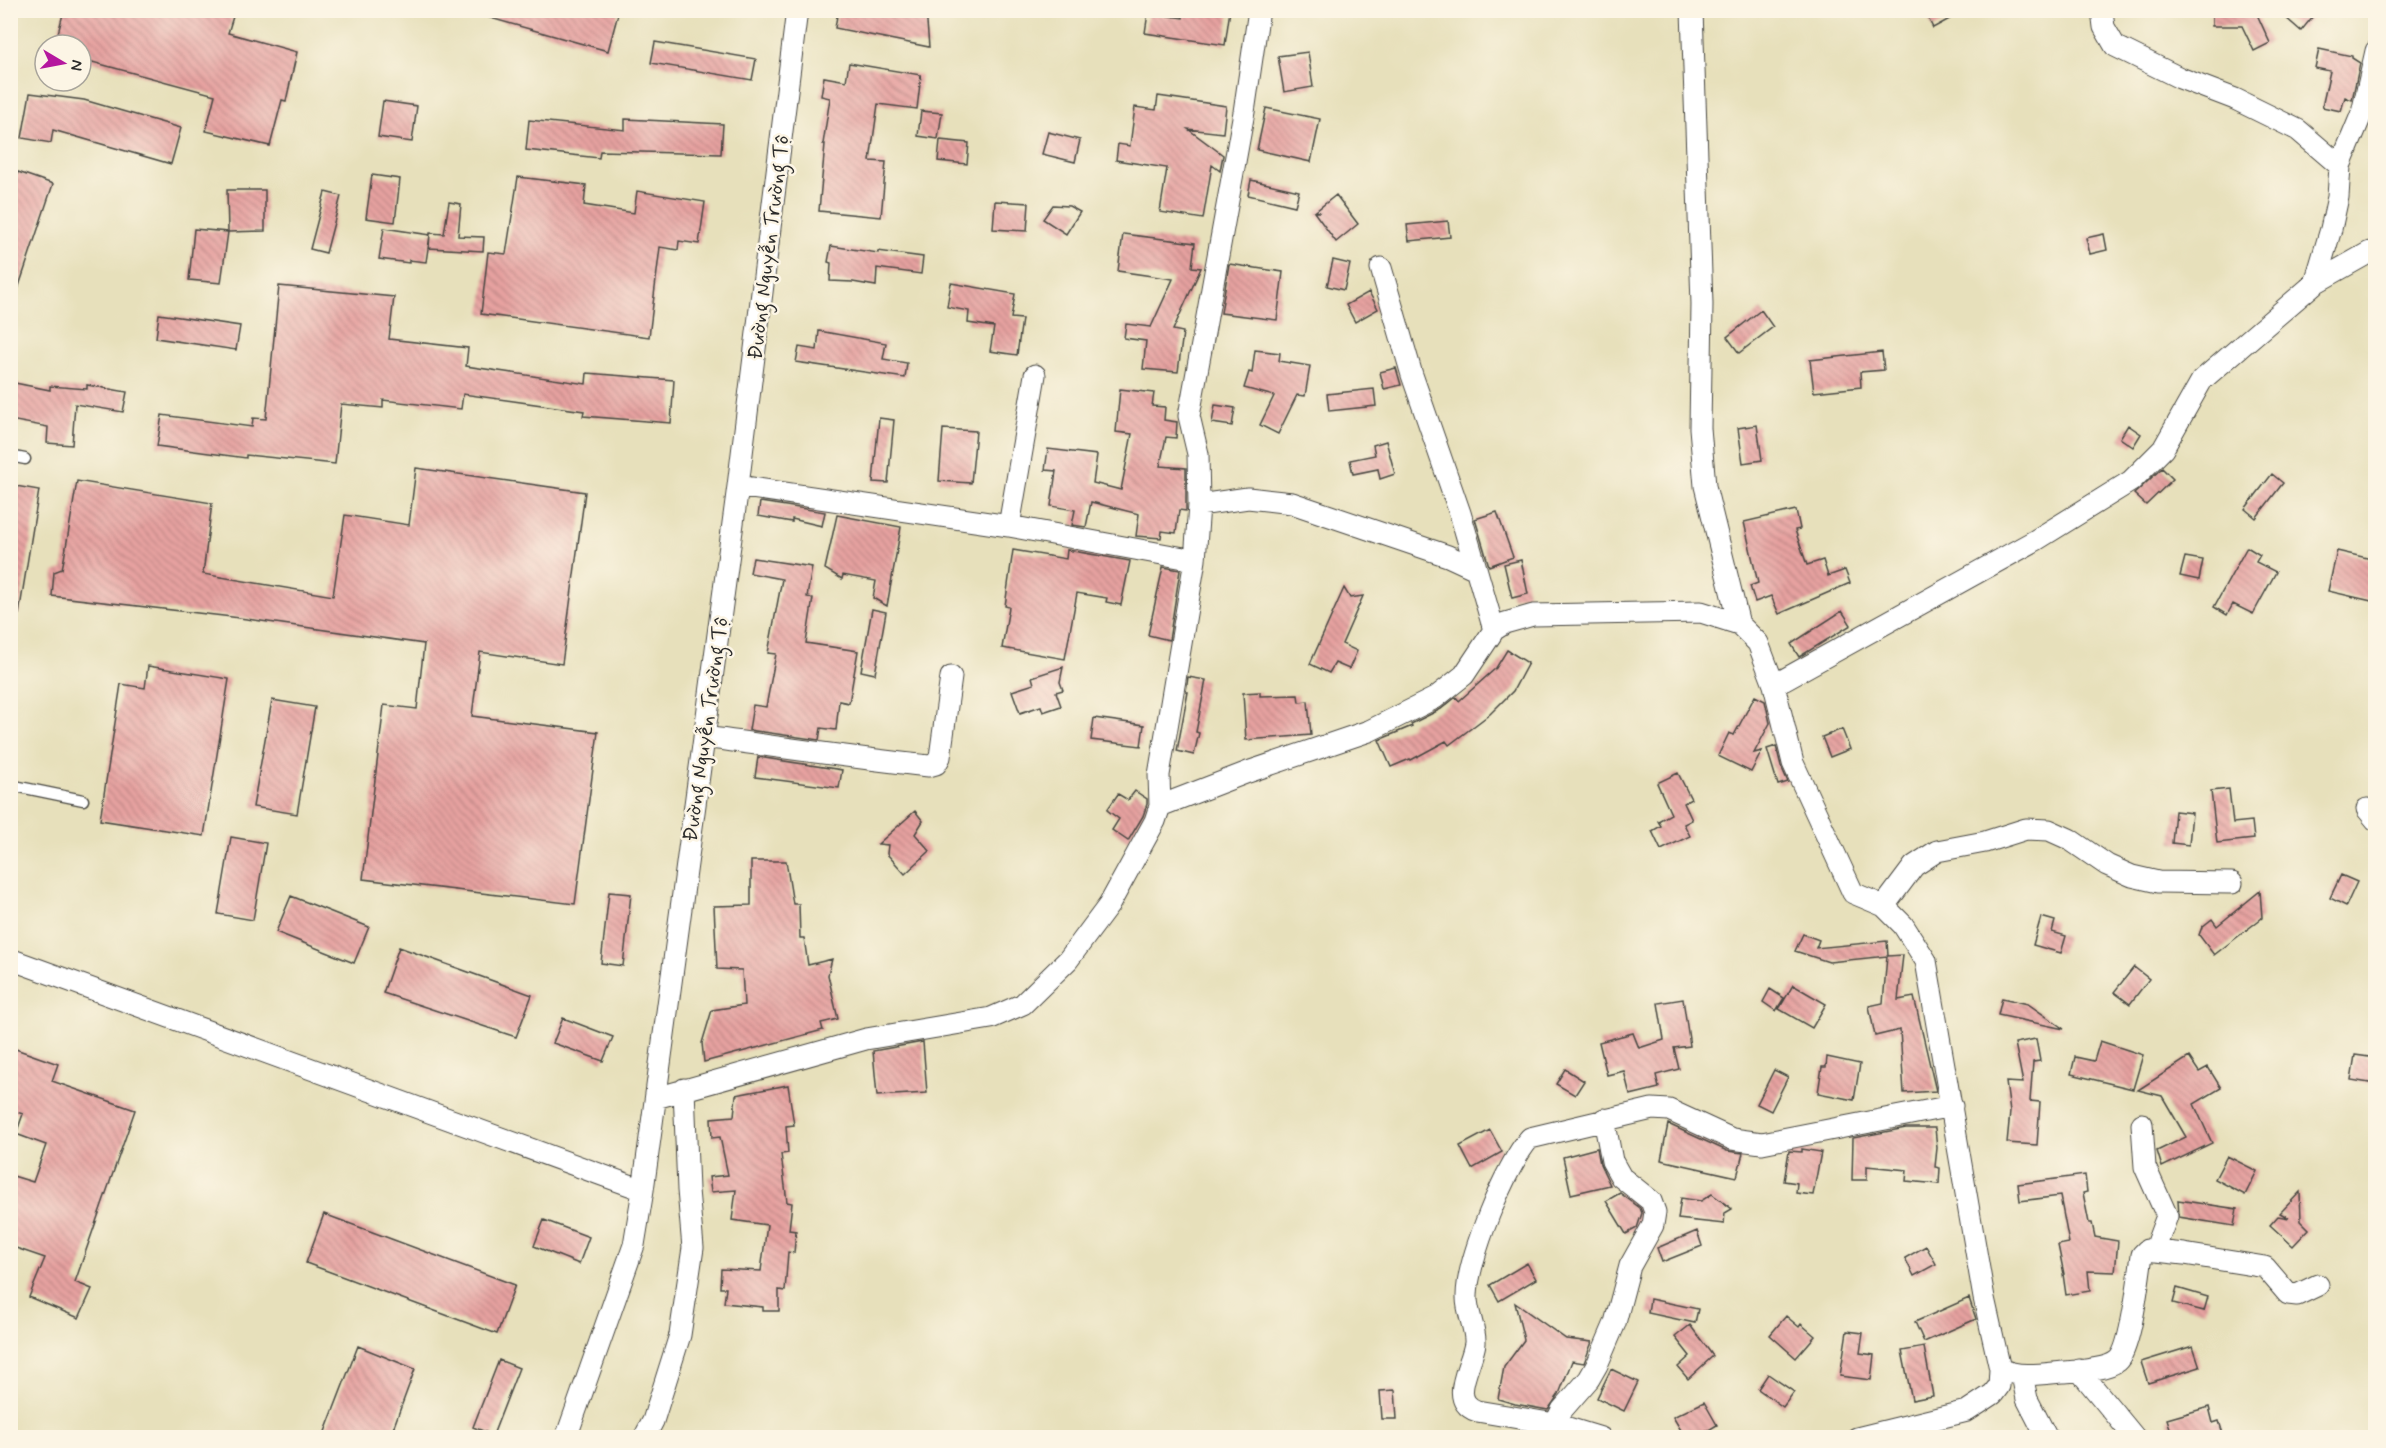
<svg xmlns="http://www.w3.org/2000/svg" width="2386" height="1448" viewBox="0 0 2386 1448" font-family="Mynerve,sans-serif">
	<defs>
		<pattern id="building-back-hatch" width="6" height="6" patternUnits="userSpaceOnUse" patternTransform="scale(1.5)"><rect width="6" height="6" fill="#e7a2a0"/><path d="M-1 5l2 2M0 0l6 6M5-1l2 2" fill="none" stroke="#bb8483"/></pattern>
	</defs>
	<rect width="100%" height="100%" fill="#fcf5e5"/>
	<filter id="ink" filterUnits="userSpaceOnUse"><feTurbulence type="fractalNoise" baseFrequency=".0167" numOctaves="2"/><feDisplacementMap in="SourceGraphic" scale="12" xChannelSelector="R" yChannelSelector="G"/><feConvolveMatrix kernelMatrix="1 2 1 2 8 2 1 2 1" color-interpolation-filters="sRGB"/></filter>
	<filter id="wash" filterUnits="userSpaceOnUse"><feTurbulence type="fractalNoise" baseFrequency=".008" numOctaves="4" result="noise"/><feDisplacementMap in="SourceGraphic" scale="24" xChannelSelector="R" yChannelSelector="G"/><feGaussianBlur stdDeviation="1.35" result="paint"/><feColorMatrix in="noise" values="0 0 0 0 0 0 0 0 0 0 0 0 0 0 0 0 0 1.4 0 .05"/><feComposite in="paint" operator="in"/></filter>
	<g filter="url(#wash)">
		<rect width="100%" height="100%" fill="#e7e0bb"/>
		<g id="blocks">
			<path fill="url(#building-back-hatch)" d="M64,10H235L228,33L297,52L286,101L282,100L270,146L206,131L215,95L81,59V45H55Z
				M481,10H619L608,51L480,15Z
				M838,10H926L929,47L835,28Z
				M1183,10H1230L1225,45L1145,33L1148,13L1183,18Z
				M1924,10H1966L1933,28Z
				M2212,10H2255L2270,43L2254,51L2242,26H2212Z
				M2277,10H2318L2301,31Z
				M655,42L756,59L752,80L651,63Z
				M2319,49L2352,56V58L2360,63L2352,100L2345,97L2341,111L2322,107L2330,71L2315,68Z
				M1308,52L1313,87L1284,92L1278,56Z
				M849,63L921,75L917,109L878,104L870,161L886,162L881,217L819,211L825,144H823L830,98L821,96L824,77L846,81Z
				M30,93L84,100L181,128L171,164L53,130L51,143L22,138Z
				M1158,96L1226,106L1223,133L1188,129L1223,155L1220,171L1212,165L1203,219L1160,212L1167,168L1116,160L1118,144L1130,146L1135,107L1156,110Z
				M383,101L417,106L412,142L378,137Z
				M1266,108L1320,119L1311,162L1257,150Z
				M921,111L942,113L938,139L918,136Z
				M625,119L723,124L721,154L600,151L599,158L526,150L529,120L625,130Z
				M1048,132L1080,140L1075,162L1042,154Z
				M940,140L969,143L967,164L938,161Z
				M18,172L53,184L13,304L10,303V193Z
				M372,175L400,179L395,222L366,218Z
				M518,177L586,185L584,205L634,213L637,191L705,202L699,244L679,241L678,250L660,247L649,337L481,314L488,252L506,254Z
				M1251,180L1299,191L1295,206L1248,195Z
				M227,190H265V231L228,232Z
				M325,192L341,196L326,253L310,249Z
				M1336,195L1358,224L1336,242L1314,212H1320L1316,211Z
				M995,201L1029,203L1027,231L993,229Z
				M449,202L461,204L458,236L484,237L483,251L429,248L430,233L444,234Z
				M1053,205L1069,206L1080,212L1066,234L1043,219Z
				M1448,221L1450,237L1409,241L1407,225Z
				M384,228L430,235L426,262L409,260V263L379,259Z
				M194,229L228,232L221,283L189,280Z
				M1123,234L1195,243L1192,267L1201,268L1173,330L1183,332L1178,372L1143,369L1146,341L1124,338L1126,324L1151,327L1173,279L1118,271Z
				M2104,234L2107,250L2090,254L2086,238Z
				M831,246L878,253V251L923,257L921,274L877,268L876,286L853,282L830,281L831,263L828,262Z
				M1333,260L1350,264L1344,290L1327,286Z
				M1229,264L1283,272L1277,320L1221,313Z
				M951,283L1015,294L1011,318L1022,319L1017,355L990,351L994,327L968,323L969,311L947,307Z
				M279,286L394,297L389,339L468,348L466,366L586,384L587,373L674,380L671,423L583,416L584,411L463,394L461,409L383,400V408L341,404L335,464L246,455V458L157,446L162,415L252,427L253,418L266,419Z
				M1369,292L1378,309L1355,322L1346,305Z
				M1761,310L1773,327L1739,353L1727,337Z
				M159,314L240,326L236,350L156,338Z
				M819,331L886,343L883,359L907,363L905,378L796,362L799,347L817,350Z
				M1255,350L1280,353L1279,361L1310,366L1305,396L1297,395L1278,434L1260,425L1274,396L1244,388L1249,372L1252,373Z
				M1882,352L1884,370L1860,372L1861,387L1814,392L1810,360Z
				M1396,368L1401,385L1384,389L1380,372Z
				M10,382L50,390V386L87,389V385L127,392L123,412L75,404L72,445L47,443L48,427L10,420Z
				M1120,389L1154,393L1152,406L1165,407L1164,420L1177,422L1176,438L1166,437L1160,466L1186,468V511L1179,510L1176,533L1162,531L1161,538L1136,536L1139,514L1091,502L1086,527L1072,525L1075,510L1051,506L1056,471L1045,470L1048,449L1097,455L1093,483L1121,490L1132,434L1116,432Z
				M1374,389L1376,406L1329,411L1327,394Z
				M1215,405L1235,408L1232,426L1212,423Z
				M879,418L894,420L888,483L873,482Z
				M1757,425L1762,460L1743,463L1738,428Z
				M2128,425L2141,434L2133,447L2120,438Z
				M943,429L976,431L971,483L939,481Z
				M1386,441L1395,474L1380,479L1378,469L1353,474L1350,460L1375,455L1373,445Z
				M416,468L585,492L562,664L480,652L472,716L598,732L575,904L363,879L384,705L417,709L424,644L232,617L52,596L54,572L62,569L64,559L77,481L212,503L203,574L333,596L345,515L409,525Z
				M2162,468L2173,479L2146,505L2134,494Z
				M2272,474L2283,483L2256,518L2245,509Z
				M10,485L39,490L19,614L10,613Z
				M760,502L825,512L822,526L792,519V522L758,516Z
				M1796,510L1800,529L1795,530L1807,565L1823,560L1828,576L1845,570L1850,583L1779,614L1771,596L1755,602L1750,586L1758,583L1744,522Z
				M1497,512L1513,557L1489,566L1475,519Z
				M837,515L901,527L887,606L873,598L876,581L843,575L842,579L825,569Z
				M2247,547L2260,555L2256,562L2276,572L2253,614L2233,604L2227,615L2214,607Z
				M1013,550L1066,559L1067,550L1130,561L1121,605L1106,602L1107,598L1077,593L1065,659L1002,648L1009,607L1005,606Z
				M2337,551L2376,560V602L2328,591Z
				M2185,557L2203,560L2199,580L2180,576Z
				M753,558L812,567L807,597L813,598L806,643L858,651L849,703L839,701L836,730L821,728L819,740L749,730L753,705L766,707L776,654L768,653L782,579L750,573Z
				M1521,560L1528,594L1512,598L1504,564Z
				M1163,567L1180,570L1169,640L1148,635Z
				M1344,588L1350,598L1363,596L1342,644L1357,651L1349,669L1335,663L1329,673L1310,664Z
				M872,609L886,612L875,674L861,671Z
				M1842,611L1851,625L1799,657L1791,644Z
				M1507,650L1528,663L1513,691L1490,714L1449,745L1446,741L1411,760L1410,759L1391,767L1379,740L1412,726L1411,724L1441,709L1456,697L1459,701L1496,668Z
				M148,666L229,679L204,836L100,820L121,684L145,688Z
				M1063,667L1060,682L1063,690L1056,692L1061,706L1043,712L1041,706L1020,713L1012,691L1034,684L1032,677Z
				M1188,677L1206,680L1196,732L1199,733L1194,755L1177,751L1188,692H1186Z
				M1260,692V696L1298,695L1299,702L1308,701L1311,735L1246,740L1243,693Z
				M1755,696L1765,701L1770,723L1754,753L1762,751L1751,772L1718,756L1729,733L1734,735Z
				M272,700L315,707L297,814L253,807Z
				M1094,718L1144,725L1141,746L1091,740Z
				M1842,729L1850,749L1830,757L1822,737Z
				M1776,746L1781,766L1788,782L1778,785L1767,749Z
				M758,757L842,770L839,788L755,777Z
				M1678,773L1691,799L1684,803L1692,820L1684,824L1690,836L1661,850L1652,831L1661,826L1658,821L1671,814L1657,783Z
				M2229,789L2233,823L2252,821L2254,839L2217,843L2211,791Z
				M1135,791L1147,799V804L1143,816L1128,841L1112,830L1119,819L1107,810L1118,794L1128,800Z
				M915,811L923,821L915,834L930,851L905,874L887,854L888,845L878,844Z
				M2175,811L2192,813L2189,845L2172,843Z
				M231,837L266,843L253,920L218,914Z
				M751,861H786L793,904H799L800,938H804L808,965L832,959L828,975L838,1019L821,1023L823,1030L704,1062L702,1043L712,1010L744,1005L742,970L717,969L714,906L751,905Z
				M2341,875L2357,882L2346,906L2330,898Z
				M2260,891L2262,918L2214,955L2199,935L2202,927L2212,919L2217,926Z
				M609,892L631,894L623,966L601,963Z
				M291,896L369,927L354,963L276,932Z
				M2041,917L2055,921L2052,932L2066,936L2061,953L2033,945Z
				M1803,934L1819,940L1816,948L1887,941L1888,956L1903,955L1898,1000L1914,997L1936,1091L1904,1093L1900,1030L1875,1036L1869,1006L1883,1003L1887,956L1829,962L1795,951Z
				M399,947L532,995L516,1037L383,993Z
				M2134,967L2149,979L2130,1004L2114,992Z
				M1793,985L1826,1004L1812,1028L1779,1009Z
				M1770,989L1784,998L1776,1011L1763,1002Z
				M2002,998L2028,1004L2064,1029L1998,1015Z
				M1683,999L1690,1046L1674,1048L1679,1069L1656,1075L1659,1088L1630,1095L1624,1071L1607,1075L1599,1042L1633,1033L1639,1048L1664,1040L1658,1003Z
				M563,1018L613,1037L603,1061L553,1043Z
				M2036,1039L2040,1061L2033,1062L2030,1101L2040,1102L2037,1145L2007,1143L2010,1112L2006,1082L2023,1083L2015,1043Z
				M2100,1041L2143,1055L2133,1089L2071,1074L2075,1057L2094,1061Z
				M923,1042L927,1093L877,1096L873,1051Z
				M10,1047L58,1064L52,1081L135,1110L75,1282L92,1289L79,1318L29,1297L45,1258L10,1246V1175L33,1182L46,1145L16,1134L23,1114L10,1110Z
				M2355,1055L2376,1058V1084L2351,1080Z
				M1827,1057L1860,1064L1854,1100L1818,1093L1822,1067H1826Z
				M2189,1057L2199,1072L2208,1067L2221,1088L2194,1104L2212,1143L2162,1167L2157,1151L2186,1137L2162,1096L2138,1090Z
				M1565,1069L1584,1081L1575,1095L1556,1084Z
				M1774,1070L1788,1077L1771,1111L1757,1104Z
				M788,1085L794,1125L786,1126L788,1153L781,1154L787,1202L792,1203L789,1230L796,1231L794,1253L788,1252L785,1291L779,1290V1311H763V1307L724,1303L726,1288H720L721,1269L761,1271L767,1225L732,1220L736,1190L711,1192L709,1177L728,1175L720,1137L712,1138L711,1118L734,1116L736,1095Z
				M1668,1124L1727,1151L1743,1153L1737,1177L1661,1160Z
				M1906,1128H1935L1937,1148L1935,1167L1940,1168L1939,1184L1906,1181L1907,1170L1867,1166V1180H1852L1853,1138Z
				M1490,1130L1502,1152L1472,1169L1460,1146Z
				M1597,1148L1600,1164L1610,1185L1571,1194L1563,1157Z
				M1802,1149L1821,1152L1813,1195L1796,1193L1797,1183L1784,1181L1789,1151L1802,1152Z
				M2227,1156L2257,1171L2245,1195L2215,1179Z
				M2085,1175L2087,1192L2083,1193L2089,1223H2092L2095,1237L2118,1241L2115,1272L2088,1271L2090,1291L2066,1295L2063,1274H2064L2058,1245L2069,1243L2060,1196L2020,1201L2018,1184Z
				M2300,1192L2301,1221L2309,1229L2293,1246L2270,1225L2278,1216L2289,1218L2280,1213Z
				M1620,1193L1640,1208L1642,1213L1637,1228L1626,1234L1606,1201Z
				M1712,1194L1732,1209L1725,1213L1724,1224L1678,1219L1681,1198L1701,1201Z
				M2178,1200L2237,1209L2234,1226L2179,1217Z
				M324,1214L515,1285L497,1334L306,1263Z
				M544,1220L589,1237L579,1264L534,1246Z
				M1697,1231L1702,1246L1662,1262L1657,1248Z
				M1926,1246L1936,1264L1914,1276L1905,1258Z
				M1527,1263L1536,1279L1499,1301L1490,1285Z
				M2177,1288L2208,1297L2204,1311L2173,1303Z
				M1969,1298L1976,1319L1924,1342L1915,1322Z
				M1650,1299L1698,1309L1695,1323L1648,1313Z
				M1515,1303L1566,1339L1592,1342L1584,1363L1572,1361L1559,1394L1548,1410L1515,1404L1498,1399L1504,1367L1524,1340Z
				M1786,1316L1799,1327L1801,1324L1815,1336L1796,1358L1770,1335Z
				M1690,1325L1713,1356L1688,1379L1678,1367L1690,1356L1675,1337Z
				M1847,1331L1863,1333L1860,1353L1874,1355L1871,1380L1840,1376Z
				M358,1346L415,1369L390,1437H323Z
				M2193,1346L2200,1367L2148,1383L2141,1362Z
				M1924,1347L1933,1396L1912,1400L1902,1351Z
				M499,1360L519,1368L493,1435L473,1427Z
				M1611,1369L1638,1382L1624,1411L1597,1398Z
				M1768,1374L1794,1392L1783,1407L1758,1389Z
				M1395,1390L1397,1419H1382L1380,1391Z
				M1704,1402L1717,1425L1697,1437H1685L1673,1417Z
				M2209,1407L2213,1423L2219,1421L2224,1437H2173L2167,1419Z"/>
		</g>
	</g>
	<g filter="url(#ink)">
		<use href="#blocks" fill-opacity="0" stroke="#474641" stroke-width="1.5"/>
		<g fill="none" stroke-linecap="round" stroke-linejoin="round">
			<defs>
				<path id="service" d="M10,456L25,459
					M10,785L83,800"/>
				<path id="minor" d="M1692,10L1702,304L1700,428L1705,486L1739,624
					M2102,10L2104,27L2115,46L2180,78L2235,99L2298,130L2340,166
					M1381,268L1412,375L1460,513L1494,630
					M2315,283L2331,229L2338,197L2340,166L2362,113L2376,51
					M738,486L1009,526L1195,560
					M1199,505L1248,498L1292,503L1448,556L1476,569
					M1009,526L1035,375
					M1774,685L2036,540L2131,481L2163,449L2202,380L2315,283L2370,252L2376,251
					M704,737C780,747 854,758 929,766L936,764L940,757L951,677
					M1160,806L1159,775L1195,560L1199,505L1198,454L1189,416L1244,112L1259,10
					M2367,809L2376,820
					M1884,906L1914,866L1937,851L1985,842L2026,829L2049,830L2069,839L2107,865L2132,876L2158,882L2232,883
					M10,959L643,1190
					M656,1098L866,1039L991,1018L1023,1004L1068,960L1109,905L1155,821L1160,806L1248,772L1369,731L1435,698L1464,675L1494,630L1505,623L1533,615L1701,612L1739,624L1758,643L1774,685L1793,763L1853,893L1884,906L1903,925L1926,961L1984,1298L2000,1369L1999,1386L1993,1394L1967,1411L1857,1438
					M2142,1124L2145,1167L2167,1216L2154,1251
					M2000,1369C2020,1378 2041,1374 2063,1372C2076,1371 2106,1370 2117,1361C2131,1350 2139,1275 2142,1255L2147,1250L2184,1254L2265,1267L2288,1294L2297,1295L2318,1285
					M2079,1370L2135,1438
					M2022,1375L2027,1399L2047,1438
					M1555,1424L1562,1410L1589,1379L1597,1365L1615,1323L1630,1266L1653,1225L1655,1212L1651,1201L1621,1177L1612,1161L1604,1119
					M566,1438L634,1245L643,1190L738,486L797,10
					M644,1438L653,1421L680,1335L693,1248L688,1190L684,1089
					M1601,1438L1555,1424L1477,1411C1447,1400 1472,1366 1475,1343C1476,1329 1467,1313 1467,1298C1466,1262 1506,1164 1530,1138L1652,1109L1669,1110L1732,1139L1762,1143L1952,1106"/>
			</defs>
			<use href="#service" stroke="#474641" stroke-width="13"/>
			<use href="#minor" stroke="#474641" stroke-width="23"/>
			<use href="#service" stroke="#fff" stroke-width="10"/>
			<use href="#minor" stroke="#fff" stroke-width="21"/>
		</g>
	</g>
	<g text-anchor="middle" stroke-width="5" stroke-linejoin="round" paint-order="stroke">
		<g font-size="21" fill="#2b2b2b" stroke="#fcf5e5">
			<text transform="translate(768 247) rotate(-83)" y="7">Đường Nguyễn Trường Tộ</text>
			<text transform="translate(705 729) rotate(-82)" y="7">Đường Nguyễn Trường Tộ</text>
		</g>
	</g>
	<rect width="2386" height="1448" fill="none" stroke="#fcf5e5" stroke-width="36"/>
	<g transform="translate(63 63) rotate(100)"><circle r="28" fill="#fcf5e5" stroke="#a8a49b" stroke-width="1.5"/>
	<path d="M0-4.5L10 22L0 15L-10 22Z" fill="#b5179e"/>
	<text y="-9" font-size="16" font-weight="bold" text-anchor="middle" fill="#2b2b2b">N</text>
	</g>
</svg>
